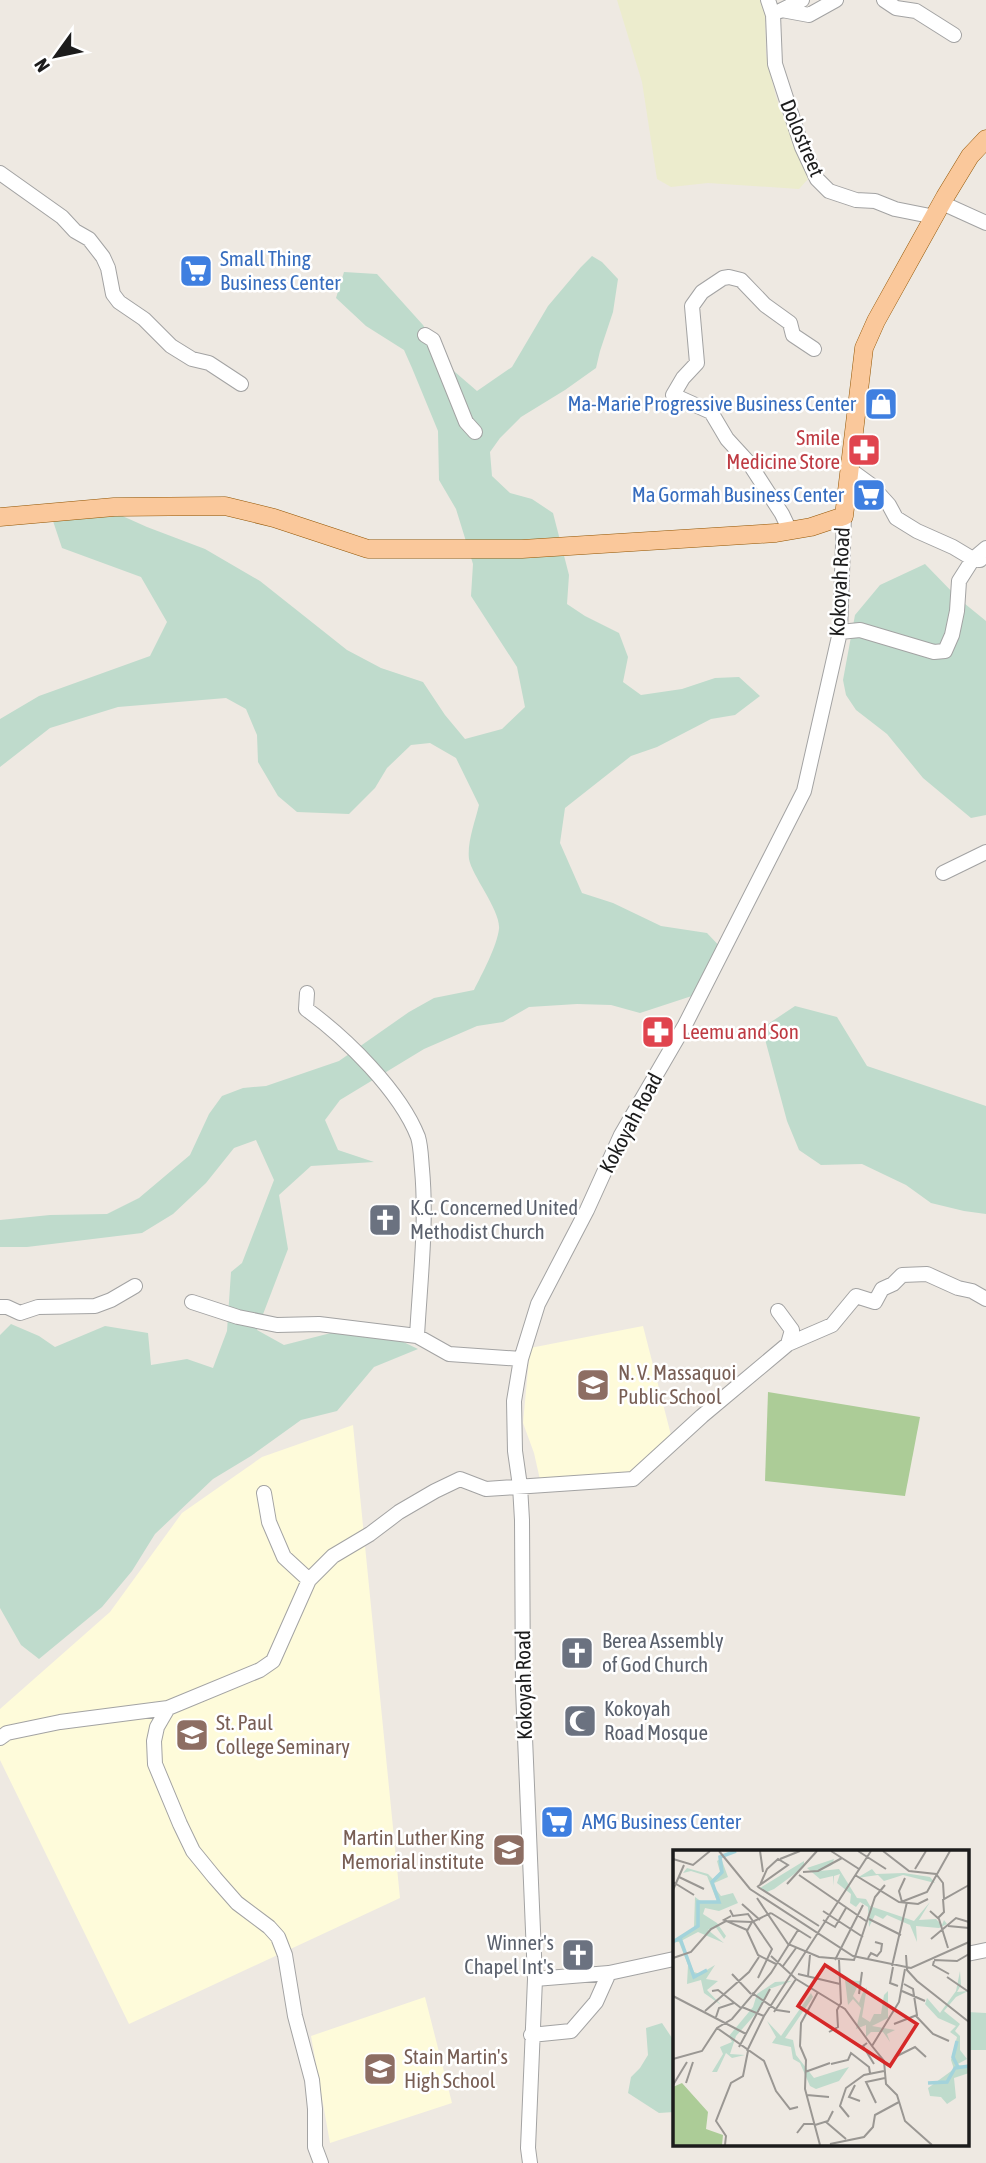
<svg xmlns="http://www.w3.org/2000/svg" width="986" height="2163" viewBox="0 0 986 2163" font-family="'Asap Condensed',sans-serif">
	<rect width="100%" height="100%" fill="#eee9e2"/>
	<path fill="#fefbda" d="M643,1326L672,1439L634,1475L541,1484L534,1453L523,1423L530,1348Z
		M353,1425L400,1898L129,2024L0,1760V1709L110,1612L182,1513L262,1457Z
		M425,1997L452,2103L330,2143L311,2036Z"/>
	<path fill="#ececcd" d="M617,0H761L765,8L766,54L776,97L808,179L799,189L708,183L671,187L657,179L642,82Z"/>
	<path fill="#accc97" d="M768,1392L920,1417L905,1496L765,1481Z"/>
	<path fill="#bfdbcc" d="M592,256L602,262L618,279L613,312L600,351L596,368L565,390L521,417L500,438L490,452L492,476L510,493L532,499L553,513L569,575L567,604L585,616L619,633L628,657L623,682L641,695L682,689L715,678L739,677L760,696L735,715L711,719L657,747L631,756L565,808L560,843L582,893L613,903L661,926L707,933L726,953L704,992L640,1013L611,1005L577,1004L529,1007L503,1022L477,1026L424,1049L340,1100L325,1120L338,1150L374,1162L311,1166L279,1195L288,1249L257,1330L284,1345L366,1324L418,1349L374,1367L337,1411L301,1420L251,1456L213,1479L155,1534L132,1571L102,1607L39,1659L21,1645L0,1608V1335L11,1324L39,1336L55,1347L105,1326L148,1333L151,1365L187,1359L213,1368L227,1331L231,1272L242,1263L274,1180L256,1140L234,1148L206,1183L173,1214L142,1233L27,1247H0V1220L50,1215L107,1214L139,1198L190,1155L209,1114L222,1096L243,1088L266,1086L339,1061L409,1012L434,998L474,990C482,974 497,946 499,929C501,911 472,876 469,859C467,842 475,822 479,805L456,758L430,743L411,745L387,768L375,788L349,814L297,812L278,796L258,762L257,735L246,709L226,698L118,707L50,728L0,767V719L39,696L150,656L167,622L141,577L62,548L51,515L109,510L147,527L205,549L260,581L347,650L381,668L423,682L445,715L465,739L502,729L525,707L517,667L471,596L473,564L456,509L439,480L438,431L412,368L404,350L366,326L336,298L344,272L377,274L423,325L448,366L477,391L512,367L548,306L581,267Z
		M925,564L959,599L986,621V815L971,818L923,778L887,734L856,710L846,695L843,680L855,615L880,585Z
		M795,1006L837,1017L867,1066L986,1106V1214L964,1211L931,1203L906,1185L862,1164L821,1165L799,1150L787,1121L762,1028Z
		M967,2012L986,2013V2050H967Z
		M662,2023L674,2041V2112L659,2113L628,2093L631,2077L640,2068L648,2055L646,2028Z"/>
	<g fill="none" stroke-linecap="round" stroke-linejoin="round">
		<defs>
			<path id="minor" d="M768,0L773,15L775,64L802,147L817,179L829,191L856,200L875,201L895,209L935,217
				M884,0L896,8L916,11L954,35
				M782,10L809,15L836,0
				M780,11L802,0
				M0,173L62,217L75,231L89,239L103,257L108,268L113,294L119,302L144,319L171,346L192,359L209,363L241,384
				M942,203L986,223
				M425,335L433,340L466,422L475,432
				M849,469L871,485L889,505L896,518L917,531L953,547L973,559L980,560
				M790,531L782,514L749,463L727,439L711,412L673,395L683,378L697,363L692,306L702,292L723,278L729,277L741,280L765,305L790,323L793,335L814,349
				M840,632L860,630L934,652L945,651L952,635L957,611L959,581L973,559L986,548
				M943,873L986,852
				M307,993L306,1009C346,1038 400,1091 418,1137C421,1147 421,1159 422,1169C427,1224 420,1281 417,1336
				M192,1302L238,1317L277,1325L319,1324L417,1336L449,1354L521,1359
				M0,1307H7L20,1313L38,1307L95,1306L111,1300L135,1286
				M778,1311L792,1330L788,1344
				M264,1493L269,1522L284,1557L309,1580
				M168,1708L157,1727L154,1741L155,1764L180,1824L193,1851L215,1878L237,1903L269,1927L278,1937L285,1955L295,2016L312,2080L315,2109V2147L321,2163
				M0,1738L7,1733L60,1722L168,1708L260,1670L273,1661L309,1580L333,1556L370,1534L399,1512L435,1491L460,1479L486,1489L633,1479L702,1416L788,1344L832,1325L856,1296L875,1302L882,1289L893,1284L902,1275L927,1274L958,1288L972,1291L986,1299
				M967,1954L986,1950
				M535,1979L609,1973L674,1959
				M531,2035L571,2031L596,2002L609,1973
				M530,2163L528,2148L535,1979L523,1689L522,1520L520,1486L515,1451L514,1401L521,1359L538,1304L587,1210L621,1135L685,1025L804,791L840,632L844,516"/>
			<path id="major" d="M0,517L114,507L225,506L274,518L368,549H522L776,533L811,527L844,516L864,348L876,321L945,197L970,156L986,139"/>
		</defs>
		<use href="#minor" stroke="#a3a3a3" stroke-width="16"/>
		<use href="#major" stroke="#925503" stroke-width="19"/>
		<use href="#minor" stroke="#fff" stroke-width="14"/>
		<use href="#major" stroke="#fac89b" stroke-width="18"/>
	</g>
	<defs>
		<symbol id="supermarket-square" viewBox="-11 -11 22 22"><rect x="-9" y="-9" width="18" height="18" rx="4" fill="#3f7fe0" stroke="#fff"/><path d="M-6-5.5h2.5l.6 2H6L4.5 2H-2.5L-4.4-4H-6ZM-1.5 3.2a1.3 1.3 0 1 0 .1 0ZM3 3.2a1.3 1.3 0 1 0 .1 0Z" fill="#fff"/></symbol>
		<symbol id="shop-square" viewBox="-11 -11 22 22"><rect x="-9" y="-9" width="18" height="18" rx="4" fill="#3f7fe0" stroke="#fff"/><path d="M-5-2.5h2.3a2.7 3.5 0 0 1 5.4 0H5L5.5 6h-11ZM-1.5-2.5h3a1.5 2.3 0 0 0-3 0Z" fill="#fff"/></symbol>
		<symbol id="pharmacy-square" viewBox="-11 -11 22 22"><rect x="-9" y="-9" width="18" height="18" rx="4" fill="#e0444e" stroke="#fff"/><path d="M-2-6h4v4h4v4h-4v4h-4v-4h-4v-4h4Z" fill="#fff"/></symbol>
		<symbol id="church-square" viewBox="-11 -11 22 22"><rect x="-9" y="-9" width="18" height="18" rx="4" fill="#6b7280" stroke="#fff"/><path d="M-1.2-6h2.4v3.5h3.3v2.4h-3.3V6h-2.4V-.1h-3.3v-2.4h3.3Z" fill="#fff"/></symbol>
		<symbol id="school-square" viewBox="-11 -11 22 22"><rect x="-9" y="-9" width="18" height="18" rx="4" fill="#8d6e63" stroke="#fff"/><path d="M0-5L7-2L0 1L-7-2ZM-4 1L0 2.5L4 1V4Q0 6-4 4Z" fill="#fff"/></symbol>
		<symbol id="mosque-square" viewBox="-11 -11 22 22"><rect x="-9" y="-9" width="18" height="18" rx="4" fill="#6b7280" stroke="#fff"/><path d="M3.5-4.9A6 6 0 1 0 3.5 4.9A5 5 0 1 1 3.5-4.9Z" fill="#fff"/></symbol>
		<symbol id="university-square" viewBox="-11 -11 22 22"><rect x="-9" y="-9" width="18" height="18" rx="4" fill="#8d6e63" stroke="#fff"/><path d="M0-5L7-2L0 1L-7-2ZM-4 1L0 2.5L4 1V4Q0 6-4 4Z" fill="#fff"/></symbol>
	</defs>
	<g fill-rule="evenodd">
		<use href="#supermarket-square" x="177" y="252" width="38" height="38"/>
		<use href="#shop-square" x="862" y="385" width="38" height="38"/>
		<use href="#pharmacy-square" x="845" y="431" width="38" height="38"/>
		<use href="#supermarket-square" x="850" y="476" width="38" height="38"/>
		<use href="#pharmacy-square" x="639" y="1013" width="38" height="38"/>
		<use href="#church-square" x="366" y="1201" width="38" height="38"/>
		<use href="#school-square" x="574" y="1366" width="38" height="38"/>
		<use href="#church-square" x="558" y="1634" width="38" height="38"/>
		<use href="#mosque-square" x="561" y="1702" width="38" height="38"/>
		<use href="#university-square" x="173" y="1716" width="38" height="38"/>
		<use href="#supermarket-square" x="538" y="1803" width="38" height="38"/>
		<use href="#school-square" x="490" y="1831" width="38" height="38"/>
		<use href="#church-square" x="559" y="1936" width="38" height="38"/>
		<use href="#school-square" x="361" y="2050" width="38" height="38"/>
	</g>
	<g text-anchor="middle" stroke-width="5" stroke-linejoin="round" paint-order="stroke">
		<g font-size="21" fill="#1c1c1c" stroke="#fff">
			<text transform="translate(802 138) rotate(67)" y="7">Dolostreet</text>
			<text transform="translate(840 582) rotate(-87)" y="7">Kokoyah Road</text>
			<text transform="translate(631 1123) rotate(-62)" y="7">Kokoyah Road</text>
			<text transform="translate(524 1685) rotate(-91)" y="7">Kokoyah Road</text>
		</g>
		<g font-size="21" fill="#366cbe" stroke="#fff" text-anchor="start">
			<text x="220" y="266">Small Thing<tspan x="220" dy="24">Business Center</tspan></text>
			<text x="856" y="411" text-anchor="end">Ma-Marie Progressive Business Center</text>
			<text x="844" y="502" text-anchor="end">Ma Gormah Business Center</text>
			<text x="582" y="1829">AMG Business Center</text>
		</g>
		<g font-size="21" fill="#be3a42" stroke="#fff" text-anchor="end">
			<text x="840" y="445">Smile<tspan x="840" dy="24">Medicine Store</tspan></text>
			<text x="682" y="1039" text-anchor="start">Leemu and Son</text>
		</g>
		<g font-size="21" fill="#5b616d" stroke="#fff" text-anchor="start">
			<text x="410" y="1215">K.C. Concerned United<tspan x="410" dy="24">Methodist Church</tspan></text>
			<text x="602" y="1648">Berea Assembly<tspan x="602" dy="24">of God Church</tspan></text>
			<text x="604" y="1716">Kokoyah<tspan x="604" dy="24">Road Mosque</tspan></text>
			<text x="554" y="1950" text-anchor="end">Winner's<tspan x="554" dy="24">Chapel Int's</tspan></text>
		</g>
		<g font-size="21" fill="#785e54" stroke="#fff" text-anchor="start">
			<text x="618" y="1380">N. V. Massaquoi<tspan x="618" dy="24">Public School</tspan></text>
			<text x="216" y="1730">St. Paul<tspan x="216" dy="24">College Seminary</tspan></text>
			<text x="484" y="1845" text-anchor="end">Martin Luther King<tspan x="484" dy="24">Memorial institute</tspan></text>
			<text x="404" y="2064">Stain Martin's<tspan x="404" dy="24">High School</tspan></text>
		</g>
	</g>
	<g transform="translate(673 1850)">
		<rect width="296" height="296" fill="#eee9e2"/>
		<path d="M9,233L35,262L33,279L50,285L49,295H0V237Z" fill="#accc97"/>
		<path d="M48,8L55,27L39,34L48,46L60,43L65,53L46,61L32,58L30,64L44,73L53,86L51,89L42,76L35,80L51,93L25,82L8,91L21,122L27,124L42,115L33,129L45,131L34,140L48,155L31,143L28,130L14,134L15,115L6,92H0L21,77L22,47L29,52L44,51L34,26L18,21L10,23L14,18L35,24L40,29L47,22L44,11ZM161,9L159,15L147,21L166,19L184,48L193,49L197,56L241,71L257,52L246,70L263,69L269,75L271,70L274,74L266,78L243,76L244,92L237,75L214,65L210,69L202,65L196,77L195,57L187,52L183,57L177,53L178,44L164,33L167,24L161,26L160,36V26L147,29L134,18ZM131,11V17L101,39L94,42L87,38ZM199,19L203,24L231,23L257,27L262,33L230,25L211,31L205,25L184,28ZM287,121L288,135L284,142L295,141L283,147L271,161L287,174L282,181L287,186V200L294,209L283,215L296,216V223L281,228L283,248L274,254L268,247L257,246L255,238L281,219L278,210L284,187L277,182L283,176L265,168L252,154L254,148L267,163L283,141ZM172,130L187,131L180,146L186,153L189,144L194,137L189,167L197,172L201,164H208L211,145L215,141V168L199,176L222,180L214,184L217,192L210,182H198L193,187V175L183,179L188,158L180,149L175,155ZM119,131L96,139L86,160L63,186L57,204L72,205L59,208L53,203L44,222H39L50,204L47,197L59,192L56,186L80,157L84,144L102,132ZM138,143L140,147L112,188L120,190L123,205L141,228L176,217L166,231L143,239L137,236L127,213L120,209L118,197L99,193L103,187L94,171L108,186Z" fill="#bfdbcc"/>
		<path fill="none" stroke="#a3d3db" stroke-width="3.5" d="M7,88L21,127L34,120M0,92L25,76V52H46L39,32L49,22L47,7L63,1M284,191L280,207L285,217M255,233L274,232L282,218L296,216"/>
		<path fill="none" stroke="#9a9793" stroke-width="2" d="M46,1L77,39L180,106L238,118L296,92M87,1L90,22M158,1L186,19M185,1L213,19M210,1L236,21L263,24L270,33L271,49L296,35M0,9L20,15L37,1M107,9L127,1M242,19L253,1M130,22L145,21L169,8M126,25L193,71M182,25L226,52L245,54L255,49M6,27L31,39M0,32L21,45M114,34L144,1M84,37L115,15L105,9L94,19L87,35M85,37L146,76M0,40L11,15M84,48L115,94L146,107L181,110L202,47L212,35M228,52L254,42L277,1M229,52L226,41L232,28M69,54L87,70M57,60L60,66L75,64L99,99L85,128M150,61L190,87M257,61L266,69L275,98M98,63L79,72L74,81L85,105L103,114M98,63L138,88M58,66L51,70L74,80M265,68L271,62L270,49M196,69L228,85M150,70L162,77L173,58M275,76L296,78M258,89L283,68L296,72M233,105L234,120L244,131L296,172M98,106L123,129L172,159L199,196M0,108L18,102L38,79L53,71L79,72M195,108L198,103L204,106L208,101L209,94L202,92M162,110L190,55M261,110L284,111L296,104M261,111L260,115L276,124M110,116L123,98M219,116L234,52M220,117L217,133L225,136M232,119L226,152L199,196L211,211L213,234L224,245L232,271L259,295M59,124L78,144M125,124L167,134M135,126L137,105M274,127L296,142M39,141L45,140L68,158M229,141L252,151M145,142L128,173L127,196L133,210L132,239L147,295M79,143L104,160L117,162M186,144L189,122M0,146L73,184M69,157L91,166L74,201M32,161L76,122L86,107M101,162L123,129M91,166L198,1M243,166L260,184L276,191M43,167L46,158L61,153M221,174L244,165L240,139L231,134M44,178L91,211L103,241L117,259L125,257M156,182L165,177L164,160L168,153L166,110M194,193L190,196L201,214M66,197L97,139M222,207L242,197L253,207M0,209L29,201L44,178L59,169L98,123L125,80M158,214L175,210L178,203L196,217L197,223M132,222L157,213M13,233L20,212M0,235L14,212M182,235L176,247L187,251M134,245L156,247M203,253L193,232L212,228M176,267L167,256L173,238L191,225L211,221M153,272L173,289M142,275L155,271L160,261M124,283L131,274H141M157,294L191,287L200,277L202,265L226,252M52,295L53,286L43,271L58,233L70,226L75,201"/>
		<path fill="#d62828" fill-opacity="0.15" stroke="#d62828" stroke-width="3.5" d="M152,115L244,174L217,216L125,156Z"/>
		<rect width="296" height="296" fill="none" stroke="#1c1c1c" stroke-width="3.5"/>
	</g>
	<g transform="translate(56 56) rotate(237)" stroke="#ffffff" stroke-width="5" paint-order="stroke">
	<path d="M0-5L12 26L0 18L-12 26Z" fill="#1c1c1c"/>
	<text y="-10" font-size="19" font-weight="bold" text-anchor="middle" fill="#1c1c1c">N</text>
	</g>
</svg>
